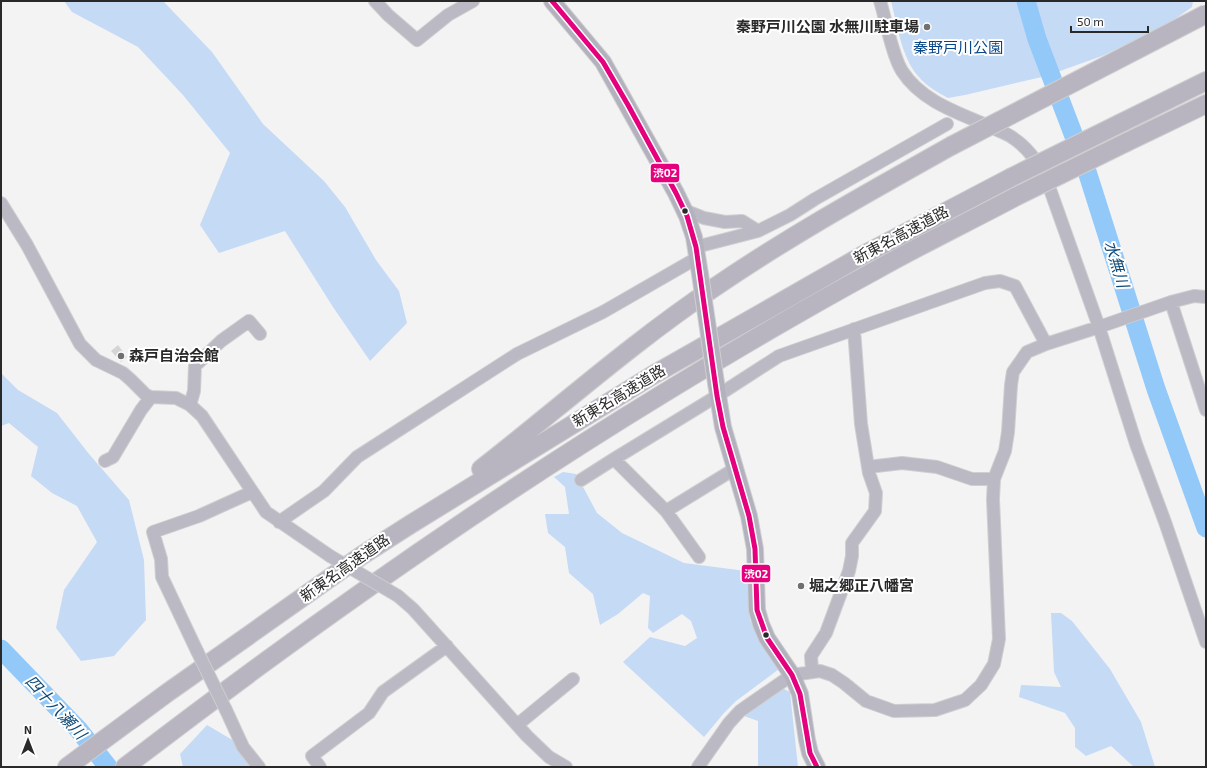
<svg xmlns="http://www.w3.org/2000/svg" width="1207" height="768" viewBox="0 0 1207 768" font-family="'Exo 2','Noto Sans JP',sans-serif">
	<rect width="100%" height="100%" fill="#f3f3f4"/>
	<path fill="#c5daf5" d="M64,1H163L212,52L263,124L324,181L345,207L376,260L399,291L407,323L370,361L333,307L285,231L219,253L200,225L230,153L183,95L138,47L72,12Z
		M891,1H1193L1192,7L1168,24L1102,56L1046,76L965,95L948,98C937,92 926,86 918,76C902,58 897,25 891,1Z
		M1,373L18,390L57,413L89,454L129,500L144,560L146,620L114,656L81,661L56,628L64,590L97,542L77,506L52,493L31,476L38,447L9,423L1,426Z
		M563,472L576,474L597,513L622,533L684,563L746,571L750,620L765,650L779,669L736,701L724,713L704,737L623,662L650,637L685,646L697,638L691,621L682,614L653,633L648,628L650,596L643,593L618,614L600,625L593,594L569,573L565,547L548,533L545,514H569L565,487L554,477Z
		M1051,613H1061L1072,621L1110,669L1141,722L1155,767H1134L1111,746L1086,756L1075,747V728L1065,713L1019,697L1021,685L1061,687L1054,672Z
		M782,688L790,692L798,767H758V721L744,716L753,707Z
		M207,725L241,745L259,767H183L180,754Z"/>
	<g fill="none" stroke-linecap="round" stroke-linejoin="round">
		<path stroke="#92c9f9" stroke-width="19" d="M1026,1L1037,39L1085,165L1156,389L1206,528
			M1,649L78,729L108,767"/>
	</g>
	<path fill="#d5d5d5" d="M118,345L127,357L121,362L111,351Z"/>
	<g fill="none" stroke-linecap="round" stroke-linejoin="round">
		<defs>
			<path id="minor" d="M375,1L388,15L417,40L448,15L473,1
				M880,1C886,20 892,55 902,71C922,102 959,113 991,127C998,131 1007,133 1013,138C1028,148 1038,162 1046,178L1099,327L1136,444L1165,522L1206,642
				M1,203L27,245L80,344L96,360L123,373L131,380L146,395L151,397L176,398L190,405L202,416L266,512L330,556
				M684,210L704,218L725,222L742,221L758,231
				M696,247L758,231L790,215L815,199L947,124
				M1171,302L1206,410
				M190,405L194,391L195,366L221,341L249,321L260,334
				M614,459L666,511L699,557
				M105,461L113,457L141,410L151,397
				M868,467L902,463L937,467L972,479H994
				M581,480L614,459L717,396L779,356L985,283L1000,281L1015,286L1046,344
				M666,511L736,468
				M279,522L324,491L357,457L517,354L603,312L697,258
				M398,596L413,609L527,736L549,757L566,767
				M197,651L162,577L161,559L153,532L199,516L252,492
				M812,671L811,656L826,633L849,571L852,556V543L875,511L876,493L869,473L861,424L854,329
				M226,710L243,747L259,767
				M517,725L573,679
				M320,767L312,756L369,713L383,692L447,646
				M698,767L729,723L740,711L792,675L820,671L832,675L844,683L866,701L894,711L935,710L965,700L981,685L994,664L999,639L993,499L994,479L1005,451L1008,432L1011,385L1013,372L1027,352L1046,344L1099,327L1171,302L1194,296L1206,297"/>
			<path id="major" d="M552,1L603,62L676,193L687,216L694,237L700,274
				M716,383L723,427L749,516L755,549L757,610L761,624L767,638L792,675L800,694L807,740L810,753L817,767"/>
			<path id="highway" d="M1121,123L1206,81
				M1127,142L1206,104
				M481,469C559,408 633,342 715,287C791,235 871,191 951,146
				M67,767L167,693L361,556L411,524L653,375L865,254L1010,178
				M125,767C298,634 477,507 664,393C733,351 804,309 876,270C922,244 970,221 1017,196"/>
		</defs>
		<use href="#minor" stroke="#cfcfd0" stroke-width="14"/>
		<use href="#major" stroke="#cfcfd0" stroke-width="18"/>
		<use href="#highway" stroke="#cfcfd0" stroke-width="20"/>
		<use href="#minor" stroke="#bab9c4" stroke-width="12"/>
		<use href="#major" stroke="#b2b1bd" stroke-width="16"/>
		<use href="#highway" stroke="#b8b5c1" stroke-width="18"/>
		<defs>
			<path id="minor-bridge" d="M330,556L398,596
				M197,651L226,710"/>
			<path id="major-bridge" d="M700,274L716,383"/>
			<path id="highway-bridge" d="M951,146L1206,14
				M1010,178L1121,123
				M1017,196L1127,142"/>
		</defs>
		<use href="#minor-bridge" stroke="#cfcfd0" stroke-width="14" stroke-linecap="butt"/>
		<use href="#major-bridge" stroke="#cfcfd0" stroke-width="18" stroke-linecap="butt"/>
		<use href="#highway-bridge" stroke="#cfcfd0" stroke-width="20" stroke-linecap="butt"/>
		<use href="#minor-bridge" stroke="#bab9c4" stroke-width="12"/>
		<use href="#major-bridge" stroke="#b2b1bd" stroke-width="16"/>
		<use href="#highway-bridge" stroke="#b8b5c1" stroke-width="18"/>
		<defs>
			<path id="bus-1" d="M552,1L603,62L628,105L676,193L687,216L696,247L717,396L723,427L749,516L755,549L757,610L767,638L792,675L800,694L810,753L817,767"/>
		</defs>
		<use href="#bus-1" stroke="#fff" stroke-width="8"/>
		<use href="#bus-1" stroke="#e5007d" stroke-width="5"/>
	</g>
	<g fill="#707071" stroke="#fff" stroke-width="1.5">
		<circle cx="927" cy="27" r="4"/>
		<circle cx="121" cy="356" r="4"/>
		<circle cx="801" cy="586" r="4"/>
	</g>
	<g fill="#29292a" stroke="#fff" stroke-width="1.5">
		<circle cx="685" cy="211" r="3.5"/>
		<circle cx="766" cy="635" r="3.5"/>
	</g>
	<g text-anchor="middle" stroke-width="4" stroke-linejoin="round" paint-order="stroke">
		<g font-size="15" font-weight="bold" fill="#29292a" stroke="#fff" text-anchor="start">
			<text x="919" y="32" text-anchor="end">秦野戸川公園 水無川駐車場</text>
			<text x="129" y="361">森戸自治会館</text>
			<text x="809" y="591">堀之郷正八幡宮</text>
		</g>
		<g font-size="15" fill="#074789" stroke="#fff">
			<text x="958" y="53">秦野戸川公園</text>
		</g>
		<g font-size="15" fill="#29292a" stroke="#fff">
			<text transform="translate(901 235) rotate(-28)" y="5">新東名高速道路</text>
			<text transform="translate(619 396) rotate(-31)" y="5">新東名高速道路</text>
			<text transform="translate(345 568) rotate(-35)" y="5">新東名高速道路</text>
		</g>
		<g font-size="16" font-style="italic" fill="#104b77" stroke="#fff">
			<text transform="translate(1117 264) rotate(73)" y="6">水無川</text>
			<text transform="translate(56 707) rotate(47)" y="6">四十八瀬川</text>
		</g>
	</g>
	<g stroke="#fff" stroke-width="1.5">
		<rect x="650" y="163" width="30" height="20" rx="4" fill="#e5007d"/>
		<rect x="741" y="564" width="30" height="19" rx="4" fill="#e5007d"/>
	</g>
	<g font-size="11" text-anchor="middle" font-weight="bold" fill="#fff">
		<text x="665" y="177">渋02</text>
		<text x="756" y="578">渋02</text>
	</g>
	<rect width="1207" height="768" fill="none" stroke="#29292a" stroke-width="4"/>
	<g transform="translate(28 740)" stroke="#ffffff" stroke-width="3" paint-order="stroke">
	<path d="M0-3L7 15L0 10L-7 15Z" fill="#29292a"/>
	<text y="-6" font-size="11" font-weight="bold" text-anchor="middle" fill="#29292a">N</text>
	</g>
	<path d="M1071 26v6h77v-6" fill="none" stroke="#29292a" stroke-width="2"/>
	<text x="1077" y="26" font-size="12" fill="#29292a" stroke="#ffffff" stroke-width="3" paint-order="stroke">50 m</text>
</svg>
